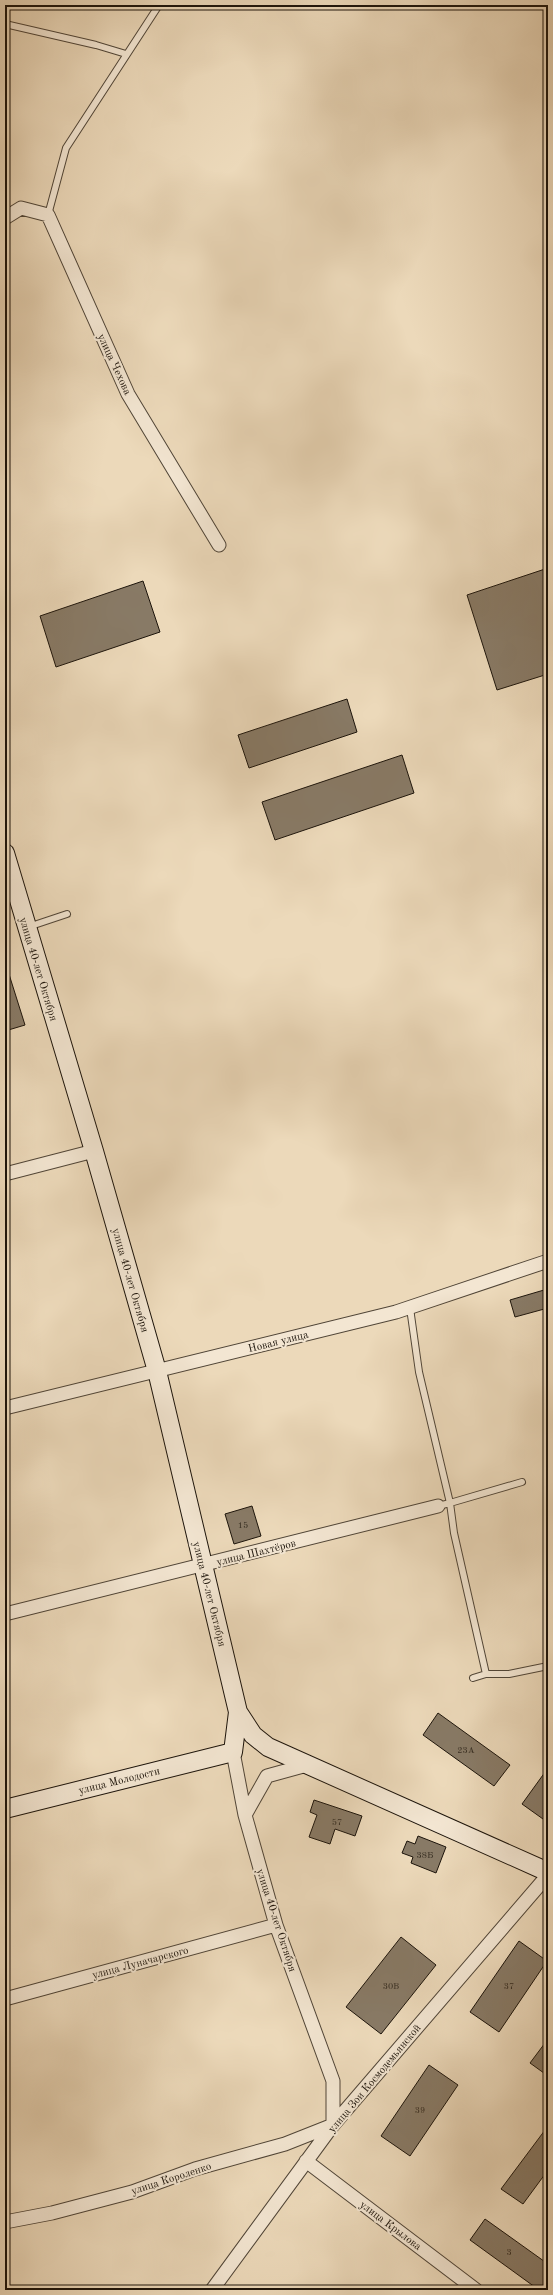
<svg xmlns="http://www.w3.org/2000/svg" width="553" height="2295" viewBox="0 0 553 2295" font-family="'Old Standard TT',serif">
	<rect width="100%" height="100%" fill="#ecd9ba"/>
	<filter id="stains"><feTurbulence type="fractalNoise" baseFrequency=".005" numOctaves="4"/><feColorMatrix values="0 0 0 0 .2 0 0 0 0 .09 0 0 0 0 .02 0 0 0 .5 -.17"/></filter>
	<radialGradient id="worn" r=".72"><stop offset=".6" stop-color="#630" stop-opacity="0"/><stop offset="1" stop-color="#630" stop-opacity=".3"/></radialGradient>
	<path fill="#887a66" stroke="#1c140b" d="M548,568V674L497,690L467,595Z
		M143,581L160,632L56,667L40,616Z
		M347,699L357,732L249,768L238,735Z
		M402,755L414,793L275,840L262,802Z
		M8,971L25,1025L5,1031V972Z
		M544,1290L548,1308L515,1317L510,1300Z
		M252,1506L261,1536L234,1544L225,1514Z
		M438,1713L510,1765L494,1786L423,1735Z
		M548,1768V1812L543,1819L522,1804Z
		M314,1800L362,1816L355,1836L335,1829L330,1844L309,1837L317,1815L310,1812Z
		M418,1836L446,1847L436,1873L411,1863L413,1857L402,1853L407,1841L415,1844Z
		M401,1937L436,1965L381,2034L346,2007Z
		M519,1941L547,1961L499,2032L470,2012Z
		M548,2039V2076L530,2063Z
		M429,2065L458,2085L410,2156L381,2136Z
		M548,2126V2170L523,2204L501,2189Z
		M485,2219L548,2264V2282L542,2290H539L470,2240Z"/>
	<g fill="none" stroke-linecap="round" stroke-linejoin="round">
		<defs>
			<path id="lane" d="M5,24L96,45L126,54
				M48,215L66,148L159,5
				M28,927L67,914
				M410,1308L419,1372L450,1503L438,1506
				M486,1674H509L548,1666
				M473,1678L486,1674L454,1533L450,1503L522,1482"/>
			<path id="street" d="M5,218L21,208L48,215L128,394L219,545
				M5,1174L94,1151
				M5,1408L396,1312L548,1261
				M5,1614L438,1506
				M245,1815L267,1776L307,1765
				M5,1999L276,1925
				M306,2161L476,2290
				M5,2222L52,2213L132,2192L195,2169L285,2144L333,2125V2081L276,1925L245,1815L233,1752
				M212,2290L333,2125L548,1875"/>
			<path id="secondary" d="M5,853L94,1151L157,1371L238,1712L253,1735L268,1747L548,1872
				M5,1809L233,1752L238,1712"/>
		</defs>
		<use href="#lane" stroke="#504537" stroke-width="8"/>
		<use href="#street" stroke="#504537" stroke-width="15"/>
		<use href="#secondary" stroke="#1c140b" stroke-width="20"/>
		<use href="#lane" stroke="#f3e6d2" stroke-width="6"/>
		<use href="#street" stroke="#f3e6d2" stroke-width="13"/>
		<use href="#secondary" stroke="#f3e6d2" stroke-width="18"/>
	</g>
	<g text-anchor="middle" stroke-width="4" stroke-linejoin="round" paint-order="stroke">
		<g font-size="9" fill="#372e22">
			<text x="243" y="1528">15</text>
			<text x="466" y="1753">23А</text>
			<text x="337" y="1825">57</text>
			<text x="425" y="1858">38Б</text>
			<text x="391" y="1989">30В</text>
			<text x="509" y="1989">37</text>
			<text x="420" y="2113">39</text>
			<text x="509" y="2255">3</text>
		</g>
		<g font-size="11" fill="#1c140b" stroke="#f3e6d2">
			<text transform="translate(115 364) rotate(65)" y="4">улица Чехова</text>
			<text transform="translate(39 969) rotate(73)" y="4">улица 40-лет Октября</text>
			<text transform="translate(131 1280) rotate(74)" y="4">улица 40-лет Октября</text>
			<text transform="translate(278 1341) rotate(-14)" y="4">Новая улица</text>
			<text transform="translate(256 1552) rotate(-14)" y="4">улица Шахтёров</text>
			<text transform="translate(210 1594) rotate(76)" y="4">улица 40-лет Октября</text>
			<text transform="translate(119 1780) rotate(-14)" y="4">улица Молодости</text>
			<text transform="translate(277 1920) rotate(72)" y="4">улица 40-лет Октября</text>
			<text transform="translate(140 1962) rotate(-15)" y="4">улица Луначарского</text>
			<text transform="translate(374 2078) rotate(-50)" y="4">улица Зои Космодемьянской</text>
			<text transform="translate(171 2178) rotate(-18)" y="4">улица Короленко</text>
			<text transform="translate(391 2225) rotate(37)" y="4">улица Крылова</text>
		</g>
	</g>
	<rect width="553" height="2295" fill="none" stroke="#ecd9ba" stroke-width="20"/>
	<rect x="6" y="6" width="541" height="2283" fill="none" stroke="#1c140b" stroke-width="2"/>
	<rect x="10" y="10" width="533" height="2275" fill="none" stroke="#1c140b"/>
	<rect width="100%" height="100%" filter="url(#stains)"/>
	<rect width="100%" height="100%" fill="url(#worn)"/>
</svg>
